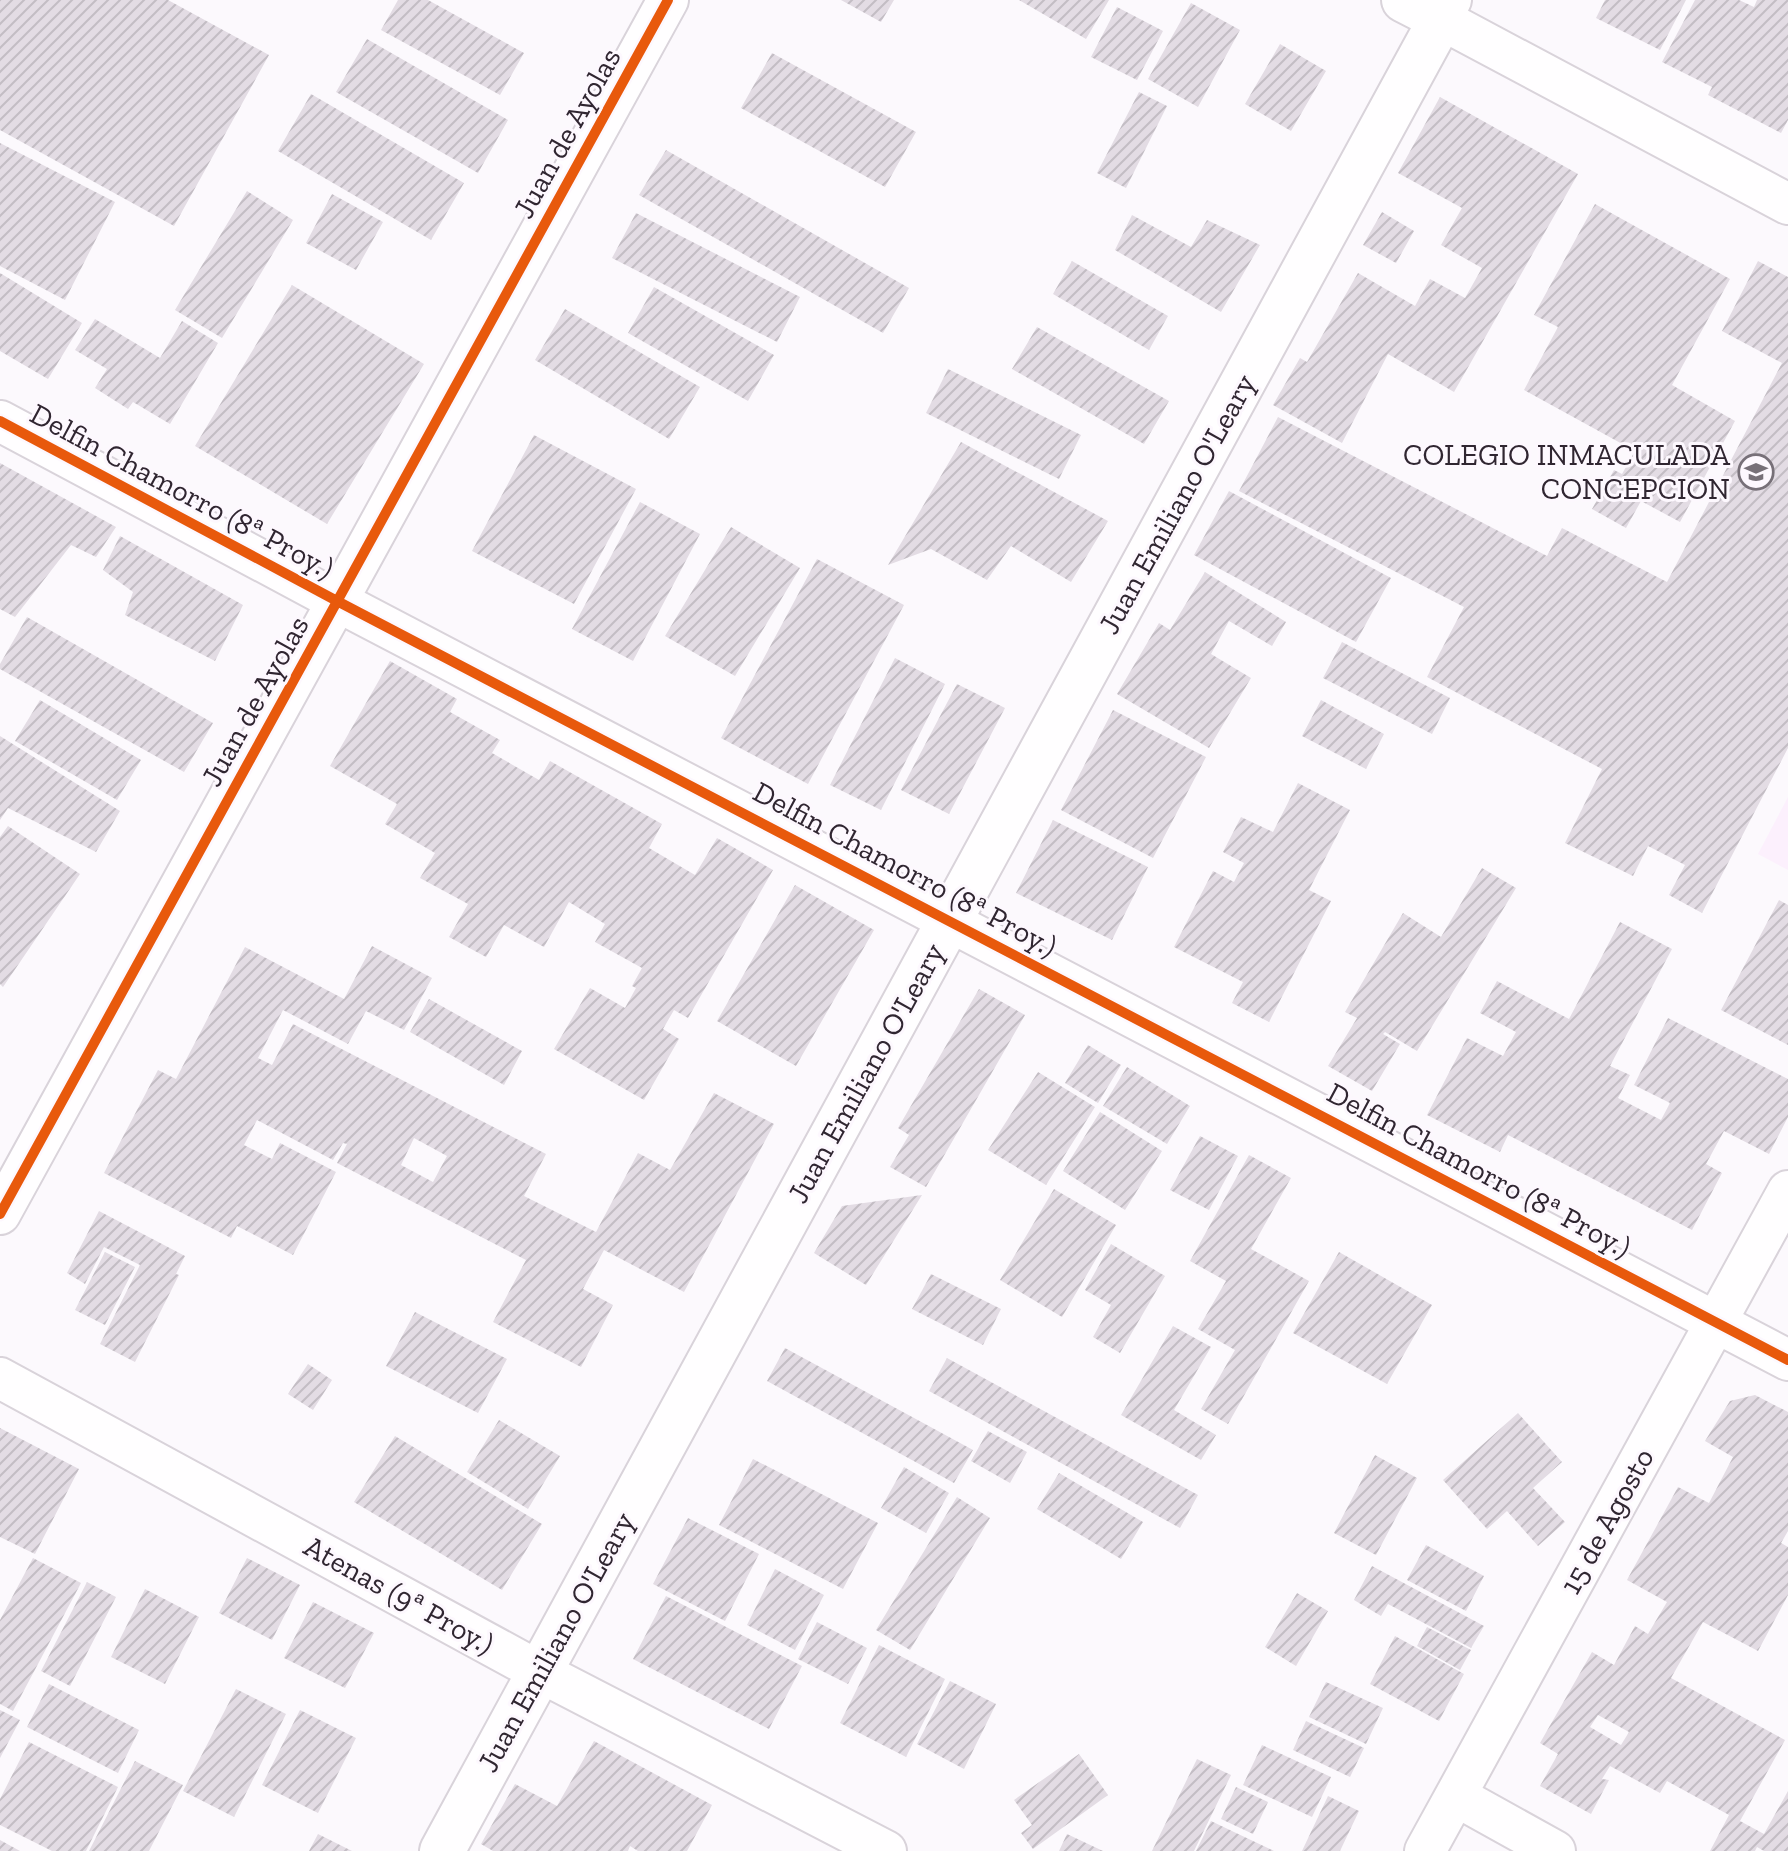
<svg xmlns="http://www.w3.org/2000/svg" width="1788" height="1851" viewBox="0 0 1788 1851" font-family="'Zilla Slab',serif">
	<defs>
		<pattern id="building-hatch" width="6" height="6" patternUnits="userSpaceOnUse" patternTransform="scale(2)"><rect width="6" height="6" fill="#e3dce4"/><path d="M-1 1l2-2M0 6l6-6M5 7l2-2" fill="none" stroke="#c3bdc4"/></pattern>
	</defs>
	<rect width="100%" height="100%" fill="#fcf9fd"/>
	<path fill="#fcf0fd" d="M1788,797V870L1758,854Z"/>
	<path fill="url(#building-hatch)" fill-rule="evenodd" d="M0,0H168L269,55L174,226L0,130Z
		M398,0H428L524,53L500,95L381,30Z
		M841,0H894L881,22Z
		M1019,0H1109L1086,39Z
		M1605,0H1686L1660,50L1596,18Z
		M1695,0H1739L1754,7L1757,0H1788V120L1781,133L1708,95L1712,87L1662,62Z
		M1191,3L1240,30L1198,107L1148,79Z
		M1117,7L1163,31L1137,80L1091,57Z
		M367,39L508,120L478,173L336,92Z
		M1280,44L1326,71L1291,131L1245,104Z
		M772,53L916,132L885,187L741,108Z
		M1139,92L1167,106L1126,188L1097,173Z
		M311,94L464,183L431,240L278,151Z
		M1440,97L1578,174L1454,392L1388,354L1342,443L1273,405L1300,358L1307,362L1358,273L1415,306L1430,279L1465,298L1482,268L1441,245L1462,208L1398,173Z
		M0,143L115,202L65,300L0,266Z
		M666,150L909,288L883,333L639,195Z
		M247,191L293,220L222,338L175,310Z
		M332,194L383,222L356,270L306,243Z
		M1595,204L1730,279L1672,385L1735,421L1680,522L1641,501L1626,528L1592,509L1614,470L1622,474L1635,451L1524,390L1558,327L1534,315Z
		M1382,212L1414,231L1396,263L1363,245Z
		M636,213L800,297L777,342L612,258Z
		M1132,215L1191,247L1207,220L1260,245L1221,312L1115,250Z
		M1072,261L1168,316L1149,350L1053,294Z
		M1758,261L1788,277V748L1702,913L1669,895L1685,865L1648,846L1633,876L1565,843L1602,769L1427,677L1464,607L1239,491L1278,417L1547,556L1562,528L1667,582L1782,363L1722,331Z
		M0,273L82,323L48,379L0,351Z
		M292,285L424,364L327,524L195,446Z
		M654,287L774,355L748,401L628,333Z
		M565,309L700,387L669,439L535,360Z
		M95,319L160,358L182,321L218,343L170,424L133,402L128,409L95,388L107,369L75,350Z
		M1037,327L1169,401L1144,444L1012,369Z
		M948,369L1081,435L1059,479L926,413Z
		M534,435L636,489L574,604L472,551Z
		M961,442L1108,521L1071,582L1011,546L987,580L931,549L888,565Z
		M0,463L116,527L96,557L71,545L15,617L0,609Z
		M1229,491L1391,578L1356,642L1194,555Z
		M640,502L700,534L633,661L572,629Z
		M731,527L800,568L735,676L665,636Z
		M120,536L243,605L215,661L125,615L133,592L103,570Z
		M817,559L904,605L808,784L721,738Z
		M1205,572L1286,622L1272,646L1229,621L1211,654L1251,678L1209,748L1117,694L1159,623L1170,630Z
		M27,617L213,723L184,772L0,669V664Z
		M1342,642L1450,698L1432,734L1323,678Z
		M895,658L945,684L881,810L830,785Z
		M390,661L457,699L450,712L500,740L492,753L539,780L550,761L662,824L649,848L695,875L717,838L773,870L688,1018L674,1010L663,1029L679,1039L644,1100L554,1049L590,988L625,1008L636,988L632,986L642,968L595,942L605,924L569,902L544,947L504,925L486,957L449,937L468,904L420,878L435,853L385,824L397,804L330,766Z
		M957,684L1005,708L949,814L901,790Z
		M40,700L141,760L117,800L15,741Z
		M1321,700L1384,734L1366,769L1302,736Z
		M1113,710L1206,757L1153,858L1061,810Z
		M0,736L120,811L96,852L8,808L0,820Z
		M1298,783L1350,810L1309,890L1331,901L1269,1022L1232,1003L1243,982L1174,947L1213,871L1234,882L1244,863L1223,852L1241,817L1273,832Z
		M1053,820L1148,867L1112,940L1016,893Z
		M8,826L80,874L3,987L0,984V837Z
		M1482,868L1516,888L1417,1051L1385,1032L1383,1034L1400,1044L1372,1091L1328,1066L1357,1018L1345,1012L1403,913L1441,937Z
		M795,885L874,930L796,1066L717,1021Z
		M1779,900L1788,905V1045L1721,1010Z
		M1620,922L1672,949L1610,1066L1630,1075L1618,1098L1661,1120L1670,1103L1634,1085L1668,1018L1788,1079V1117L1769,1154L1724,1131L1706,1164L1722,1173L1692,1230L1508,1135L1500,1152L1427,1115L1467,1038L1503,1056L1516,1032L1480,1013L1497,981L1569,1019Z
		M372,946L432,978L404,1030L366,1011L348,1044L283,1010L258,1058L272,1065L293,1024L546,1154L524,1196L596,1232L638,1153L670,1170L714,1093L774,1124L684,1292L604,1250L583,1289L613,1305L581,1367L493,1322L526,1260L337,1163L347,1144L343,1143L333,1160L257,1120L244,1145L272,1159L280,1143L336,1172L293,1255L237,1226L231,1238L104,1173L158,1070L176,1079L245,947L344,999ZM414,1138L447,1156L433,1182L401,1165Z
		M979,989L1025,1015L926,1187L890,1167L909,1135L898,1128Z
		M429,999L522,1051L504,1085L410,1032Z
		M1088,1045L1121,1065L1098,1103L1065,1083Z
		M1127,1067L1190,1106L1167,1144L1103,1106Z
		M1038,1072L1095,1107L1046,1185L988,1150Z
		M1100,1112L1162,1151L1125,1210L1063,1171Z
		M1200,1136L1238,1156L1209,1210L1170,1190Z
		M1249,1155L1291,1178L1251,1249L1309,1281L1228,1424L1201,1409L1235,1350L1198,1329L1226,1281L1190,1261Z
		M1054,1189L1116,1225L1062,1317L1000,1280Z
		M922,1195L866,1285L814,1253L842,1206Z
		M99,1211L185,1256L176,1274L179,1275L135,1362L100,1344L140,1265L104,1247L85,1284L67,1273Z
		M1111,1244L1165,1276L1120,1353L1093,1337L1111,1305L1085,1290Z
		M105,1252L135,1267L105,1325L75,1310Z
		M1339,1252L1432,1305L1387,1384L1293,1333Z
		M931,1274L1001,1309L983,1345L912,1309Z
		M415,1312L507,1359L478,1413L386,1366Z
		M1173,1326L1211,1347L1174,1410L1216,1435L1201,1460L1121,1415Z
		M785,1348L973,1450L954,1483L767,1381Z
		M947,1358L1198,1495L1180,1528L929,1391Z
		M308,1364L332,1380L313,1410L288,1394Z
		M1755,1395L1788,1412V1531L1781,1543L1788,1547V1595L1758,1651L1703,1622L1671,1678L1785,1740L1740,1821L1764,1834L1788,1791V1851H1764L1757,1847L1755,1851H1710L1729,1815L1667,1781L1660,1793L1610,1766L1602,1779L1609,1780L1591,1814L1540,1786L1558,1754L1540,1743L1592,1652L1614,1665L1635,1626L1648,1634L1667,1602L1627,1580L1678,1487L1709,1503L1733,1457L1705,1441L1730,1401ZM1598,1715L1629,1732L1621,1745L1590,1727Z
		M1518,1413L1562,1462L1533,1488L1565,1522L1538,1546L1507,1511L1487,1529L1443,1480Z
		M499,1420L560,1456L528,1509L467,1472Z
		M0,1428L79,1469L35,1554L0,1537Z
		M988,1431L1027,1452L1010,1483L971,1461Z
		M395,1436L542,1524L502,1590L354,1502Z
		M1375,1455L1417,1478L1376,1555L1334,1533Z
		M753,1459L878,1523L843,1589L719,1525Z
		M904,1467L949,1493L926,1533L881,1508Z
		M1059,1473L1143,1522L1121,1559L1037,1509Z
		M957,1497L990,1518L910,1650L876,1630Z
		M688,1518L759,1554L725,1621L653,1584Z
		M1426,1545L1484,1576L1466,1611L1407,1580Z
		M33,1558L81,1583L13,1711L0,1704V1620Z
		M247,1558L300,1585L272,1640L219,1613Z
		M1372,1566L1484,1626L1471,1648L1388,1604L1381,1616L1354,1600Z
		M775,1569L824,1595L795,1650L747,1625Z
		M87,1582L116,1597L70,1686L41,1671Z
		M145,1589L199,1617L165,1684L111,1657Z
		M1297,1593L1328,1611L1296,1666L1265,1647Z
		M666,1596L802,1666L769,1729L633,1659Z
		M313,1602L374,1633L345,1688L284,1658Z
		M817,1622L867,1648L848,1684L798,1659Z
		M1427,1627L1471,1650L1460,1670L1417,1646Z
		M1395,1636L1464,1674L1439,1721L1370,1684Z
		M879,1645L945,1679L906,1757L840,1723Z
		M950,1681L996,1704L964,1769L917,1744Z
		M1326,1682L1383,1708L1366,1744L1309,1717Z
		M49,1684L139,1730L118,1773L27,1727Z
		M236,1689L286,1714L234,1817L183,1791Z
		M0,1710L20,1720L0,1758Z
		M300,1710L356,1738L318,1813L262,1785Z
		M1306,1721L1364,1748L1350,1777L1293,1750Z
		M594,1741L712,1805L687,1851H638L630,1846L628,1851H493L481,1844L515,1784L557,1806Z
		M29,1742L118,1787L86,1851H52L0,1825V1799Z
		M1262,1745L1331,1777L1312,1817L1243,1785Z
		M1079,1754L1108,1795L1033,1849L1021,1833L1032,1825L1014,1800Z
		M1197,1759L1231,1775L1194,1851H1152Z
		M135,1761L183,1785L149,1851H89Z
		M1236,1787L1268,1802L1253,1834L1221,1819Z
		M1328,1796L1359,1811L1340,1851H1302Z
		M1211,1821L1234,1832L1274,1851H1196Z
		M318,1834L352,1851H309Z
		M1067,1834L1103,1851H1059Z
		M0,1840L20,1851H0Z"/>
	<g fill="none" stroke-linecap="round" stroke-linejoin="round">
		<defs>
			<path id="street" d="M1451,0L1441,19L1788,204
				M0,421L337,601L1788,1360
				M0,1214L668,0
				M0,1378L540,1672L886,1851
				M1456,1796L1555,1851
				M1425,1851L1788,1191"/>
			<path id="primary" d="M442,1851L1441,19L1404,0"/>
		</defs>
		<use href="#street" stroke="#d9d3da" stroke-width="44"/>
		<use href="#primary" stroke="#d9d3da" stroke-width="48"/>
		<use href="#street" stroke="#fffeff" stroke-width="40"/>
		<use href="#primary" stroke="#fffeff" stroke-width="44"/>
		<defs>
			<path id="cycleway" d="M0,421L337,601L1788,1360
				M0,1214L668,0"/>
		</defs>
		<use href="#cycleway" stroke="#fdf8fe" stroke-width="15"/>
		<use href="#cycleway" stroke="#e8590c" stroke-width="10"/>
	</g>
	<defs>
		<symbol id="school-ring" viewBox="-11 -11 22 22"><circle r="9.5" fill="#fdf8fe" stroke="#777078" stroke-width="1.5"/><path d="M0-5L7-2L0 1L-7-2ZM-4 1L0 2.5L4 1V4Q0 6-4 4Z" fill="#777078"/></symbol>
	</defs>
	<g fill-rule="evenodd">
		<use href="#school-ring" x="1736" y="452" width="40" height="40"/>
	</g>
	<g text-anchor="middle" stroke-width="6" stroke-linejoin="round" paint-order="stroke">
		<g font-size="30" fill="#302631" stroke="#fdf8fe">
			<text transform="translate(567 133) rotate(-61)" y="10">Juan de Ayolas</text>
			<text transform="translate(182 491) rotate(28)" y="10">Delfin Chamorro (8ª Proy.)</text>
			<text transform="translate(1177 504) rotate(-61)" y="10">Juan Emiliano O'Leary</text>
			<text transform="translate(255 701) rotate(-61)" y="10">Juan de Ayolas</text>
			<text transform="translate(905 869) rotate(28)" y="10">Delfin Chamorro (8ª Proy.)</text>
			<text transform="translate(866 1073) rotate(-61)" y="10">Juan Emiliano O'Leary</text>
			<text transform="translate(1479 1170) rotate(28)" y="10">Delfin Chamorro (8ª Proy.)</text>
			<text transform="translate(1607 1521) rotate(-61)" y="10">15 de Agosto</text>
			<text transform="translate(399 1595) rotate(29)" y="10">Atenas (9ª Proy.)</text>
			<text transform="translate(556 1642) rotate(-61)" y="10">Juan Emiliano O'Leary</text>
		</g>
		<g font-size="30" fill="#302631" stroke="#fdf8fe" text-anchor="end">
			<text x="1730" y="465">COLEGIO INMACULADA<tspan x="1730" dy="34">CONCEPCION</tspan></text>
		</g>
	</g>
</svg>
